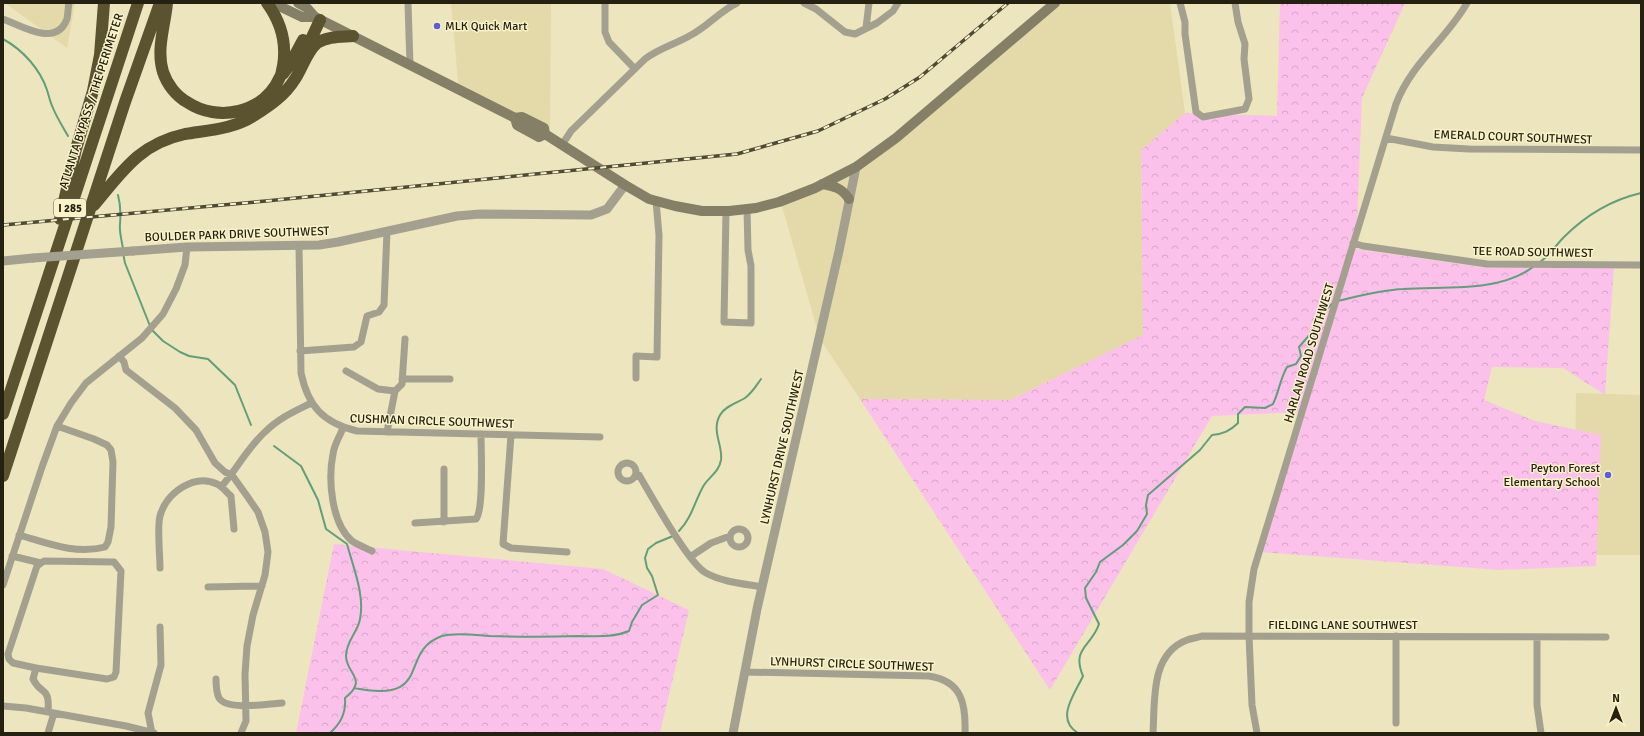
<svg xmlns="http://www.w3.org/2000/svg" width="1644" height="736" viewBox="0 0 1644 736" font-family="Signika,sans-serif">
	<defs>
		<pattern id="forest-crowns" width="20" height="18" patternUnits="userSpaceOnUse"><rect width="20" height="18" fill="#fcc1ea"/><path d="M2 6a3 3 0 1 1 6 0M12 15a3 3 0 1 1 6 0" fill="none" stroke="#d8a6c8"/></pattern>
	</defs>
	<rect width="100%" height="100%" fill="#ede5bd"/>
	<path fill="#e3d9a9" d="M5,3H75L67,48Z
		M451,3H551L550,139L459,92Z
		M1054,3H1170L1185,113L1141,150L1143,335L1010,400L860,399L820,339L782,206L838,177L886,147Z
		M1576,393L1641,395V555H1574Z"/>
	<path fill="url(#forest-crowns)" d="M1280,3H1405L1362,98L1356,249L1481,267H1614L1605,395L1563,368L1492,367L1484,400L1535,421L1601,435L1596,566L1500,570L1260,552L1303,412L1212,416L1050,690L860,399L1010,400L1143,335L1141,150L1185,113L1277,116Z
		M334,544L603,569L689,610L660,733H296Z"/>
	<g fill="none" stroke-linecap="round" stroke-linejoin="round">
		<path stroke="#5f9f7a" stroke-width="2" d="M3,39C23,50 40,69 47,90C49,96 50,102 53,108C57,118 63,127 68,136
			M118,195C121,206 121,213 120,224C119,232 122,241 123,249
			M123,253L125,263L150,326
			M1540,262C1549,256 1556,245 1564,237C1585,216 1611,200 1641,193
			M1337,301C1359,296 1380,290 1403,289C1444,286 1498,293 1533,267
			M152,330L163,341L180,352L189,356L208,359L235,385L251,425
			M274,446L301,466L318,500L326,529L347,544C353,567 365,595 360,619C358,632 346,641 346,656C346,674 369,679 345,698C346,713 341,723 330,733
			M679,531C692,518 695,500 704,485C710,476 719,472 721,460C723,445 711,431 720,415C725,406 737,403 745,398C752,393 756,386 761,379
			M354,688C435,704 397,652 442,636C456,632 475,635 490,636C520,637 549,637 578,636C596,636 612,638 629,631L632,622L642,605L658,595L652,576L647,568L645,558L648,549L656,543L673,536
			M1078,733C1054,719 1076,692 1083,676C1071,648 1092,646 1099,624L1086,598L1085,588L1096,572L1100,562L1123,545L1137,531L1147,514L1146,505L1148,495L1200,450L1212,435C1223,434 1230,431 1238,423V414L1245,407L1265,408L1273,404C1279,392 1280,379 1287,367L1296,364L1301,356L1299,347L1312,332L1320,315L1333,303"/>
		<path stroke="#a3a08f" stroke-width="7" d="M408,3L410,65
			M605,3V32L609,42L634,68
			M804,3L816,9L845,32L855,34L877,23L893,11L898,3
			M1180,3L1185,22V34L1196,112L1203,117L1245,109L1249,99L1244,59L1245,44L1238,22L1235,3
			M3,19C22,26 56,48 67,19C68,14 68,8 69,3
			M866,28L869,3
			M1386,138L1433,147L1469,149L1641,150
			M562,145L571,131L645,59C659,48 676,44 691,35C708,26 720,11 737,3
			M726,211L724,322L751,323V266L748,250L747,209
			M1353,243L1363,246L1487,264L1641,265
			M299,245L301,373C308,406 323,423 357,431L600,437
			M300,351L354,347L361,342L367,316L379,312L384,305L387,231
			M119,356L124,362L126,370L175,408L196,430L215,463L225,472L232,475L247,496L258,512L265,532L268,552L265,575L253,615L247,646L245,674L246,721L241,733
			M346,371L378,389L395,391L402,384L405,339
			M636,378V356L657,357L659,235L656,201
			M402,379H450
			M343,428C340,436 334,445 333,454C328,479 331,523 352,541C358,545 366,548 372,551
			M387,432L395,391
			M511,435L503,544L511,548L567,552
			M618 472a9 9 0 1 1 18 0a9 9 0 1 1-18 0Z
			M636,473L639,475C651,495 688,563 706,573C722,582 745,584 762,587
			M221,487C237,469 248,447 266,431C279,418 295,411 311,403
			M444,522V469
			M415,523L476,519C484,509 481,451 481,434
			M730 538a9 9 0 1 1 18 0a9 9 0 1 1-18 0Z
			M19,535C47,543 76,555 105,547L108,542L111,527L113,462L111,450L107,445L94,439L57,426
			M12,556L41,563
			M690,557L711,543L730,536
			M44,561L114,562L121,571L116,672L114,677L107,679L36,668L13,663L9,659L8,654L37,566Z
			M160,568C160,556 157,526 160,516C166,493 194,473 217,484C222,486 227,493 231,496L234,529
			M3,585L42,467L57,426L71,403L86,383L142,338L163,314L176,289L185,265L187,247
			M208,587L262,586
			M1396,636V723
			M1537,637V705L1541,733
			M36,668L33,679C41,696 50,685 48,712
			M745,672L929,676C962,681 966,704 965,733
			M216,679C216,685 216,692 219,698C227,711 268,704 282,703
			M3,706L26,708L126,726L154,733
			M48,733L54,713
			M152,733L148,713L161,665L160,627
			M1153,733C1155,701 1150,654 1187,640C1192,638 1197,638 1202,636L1606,637
			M1257,733L1252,705L1249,636V602L1254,569L1396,104C1412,62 1446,40 1467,3"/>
		<path stroke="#a3a08f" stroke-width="9" d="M133,251L187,247L319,245L338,242L457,216L480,214L591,215L607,209L625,185
			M3,261L33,258
			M733,733L757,609L839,251L856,167"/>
		<path stroke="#847f66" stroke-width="10" d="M273,3L302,17H315
			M298,3L307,8L315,17L515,118L522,117L544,128L545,134L625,185L649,199L675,206L702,211H729L756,208L779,202L815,188L856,167L896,138L1055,3
			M515,118L517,125L539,137L545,134
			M822,184C834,186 842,188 849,199"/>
		<path stroke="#5b5330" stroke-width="12" d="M167,3C165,26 156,49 163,72C167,84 176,96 187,102C218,123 264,113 280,77C282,74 282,69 283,66C287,42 281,22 267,3
			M305,52L320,20
			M283,74L289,66L303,40
			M94,205C122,172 139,144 185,134C209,130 234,129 255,115C271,105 285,95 295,79C302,69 307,51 317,43C328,36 341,37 353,36
			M60,219L76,149L93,91L100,55L104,3
			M3,414L138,3
			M3,476L125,102L160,3"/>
		<defs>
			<path id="rail" d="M3,225L266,201L737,154L818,131L885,99L920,77L1008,3"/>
		</defs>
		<use href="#rail" stroke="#4e4a36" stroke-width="3.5"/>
		<use href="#rail" stroke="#faf2c9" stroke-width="2" stroke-dasharray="6" stroke-linecap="butt"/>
		<path stroke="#a3a08f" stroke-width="9" d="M33,258L133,251"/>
	</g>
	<g fill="#5b5ed5" stroke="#faf2c9" stroke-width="1.5">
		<circle cx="437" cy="26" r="4"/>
		<circle cx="1608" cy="475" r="4"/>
	</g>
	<g text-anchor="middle" stroke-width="3" stroke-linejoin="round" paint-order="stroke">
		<rect fill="#faf2c9" stroke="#646049" stroke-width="1" x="54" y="199" width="32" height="18" rx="3"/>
		<g font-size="11" font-weight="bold" fill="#242112">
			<text x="70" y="212">I 285</text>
		</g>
		<g font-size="12" fill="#242112" stroke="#faf2c9" text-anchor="start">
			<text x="445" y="30">MLK Quick Mart</text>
			<text x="1600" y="472" text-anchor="end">Peyton Forest<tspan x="1600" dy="14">Elementary School</tspan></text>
		</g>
		<g font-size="12" fill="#242112" stroke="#faf2c9">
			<text transform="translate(91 101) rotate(-72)" y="4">ATLANTA BYPASS / THE PERIMETER</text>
			<text transform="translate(1513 137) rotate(2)" y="4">EMERALD COURT SOUTHWEST</text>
			<text transform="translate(237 234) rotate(-2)" y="4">BOULDER PARK DRIVE SOUTHWEST</text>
			<text transform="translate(1533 252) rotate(1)" y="4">TEE ROAD SOUTHWEST</text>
			<text transform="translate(1309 353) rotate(-73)" y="4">HARLAN ROAD SOUTHWEST</text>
			<text transform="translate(432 421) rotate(2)" y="4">CUSHMAN CIRCLE SOUTHWEST</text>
			<text transform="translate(782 447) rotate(-77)" y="4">LYNHURST DRIVE SOUTHWEST</text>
			<text x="1343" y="629">FIELDING LANE SOUTHWEST</text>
			<text transform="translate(852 664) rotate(2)" y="4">LYNHURST CIRCLE SOUTHWEST</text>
		</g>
	</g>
	<rect width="1644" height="736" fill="none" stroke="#242112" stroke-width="8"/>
	<g transform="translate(1616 708)" stroke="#faf2c9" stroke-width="3" paint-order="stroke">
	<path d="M0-3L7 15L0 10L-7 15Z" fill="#242112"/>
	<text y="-6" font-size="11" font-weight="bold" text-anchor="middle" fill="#242112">N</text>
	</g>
</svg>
